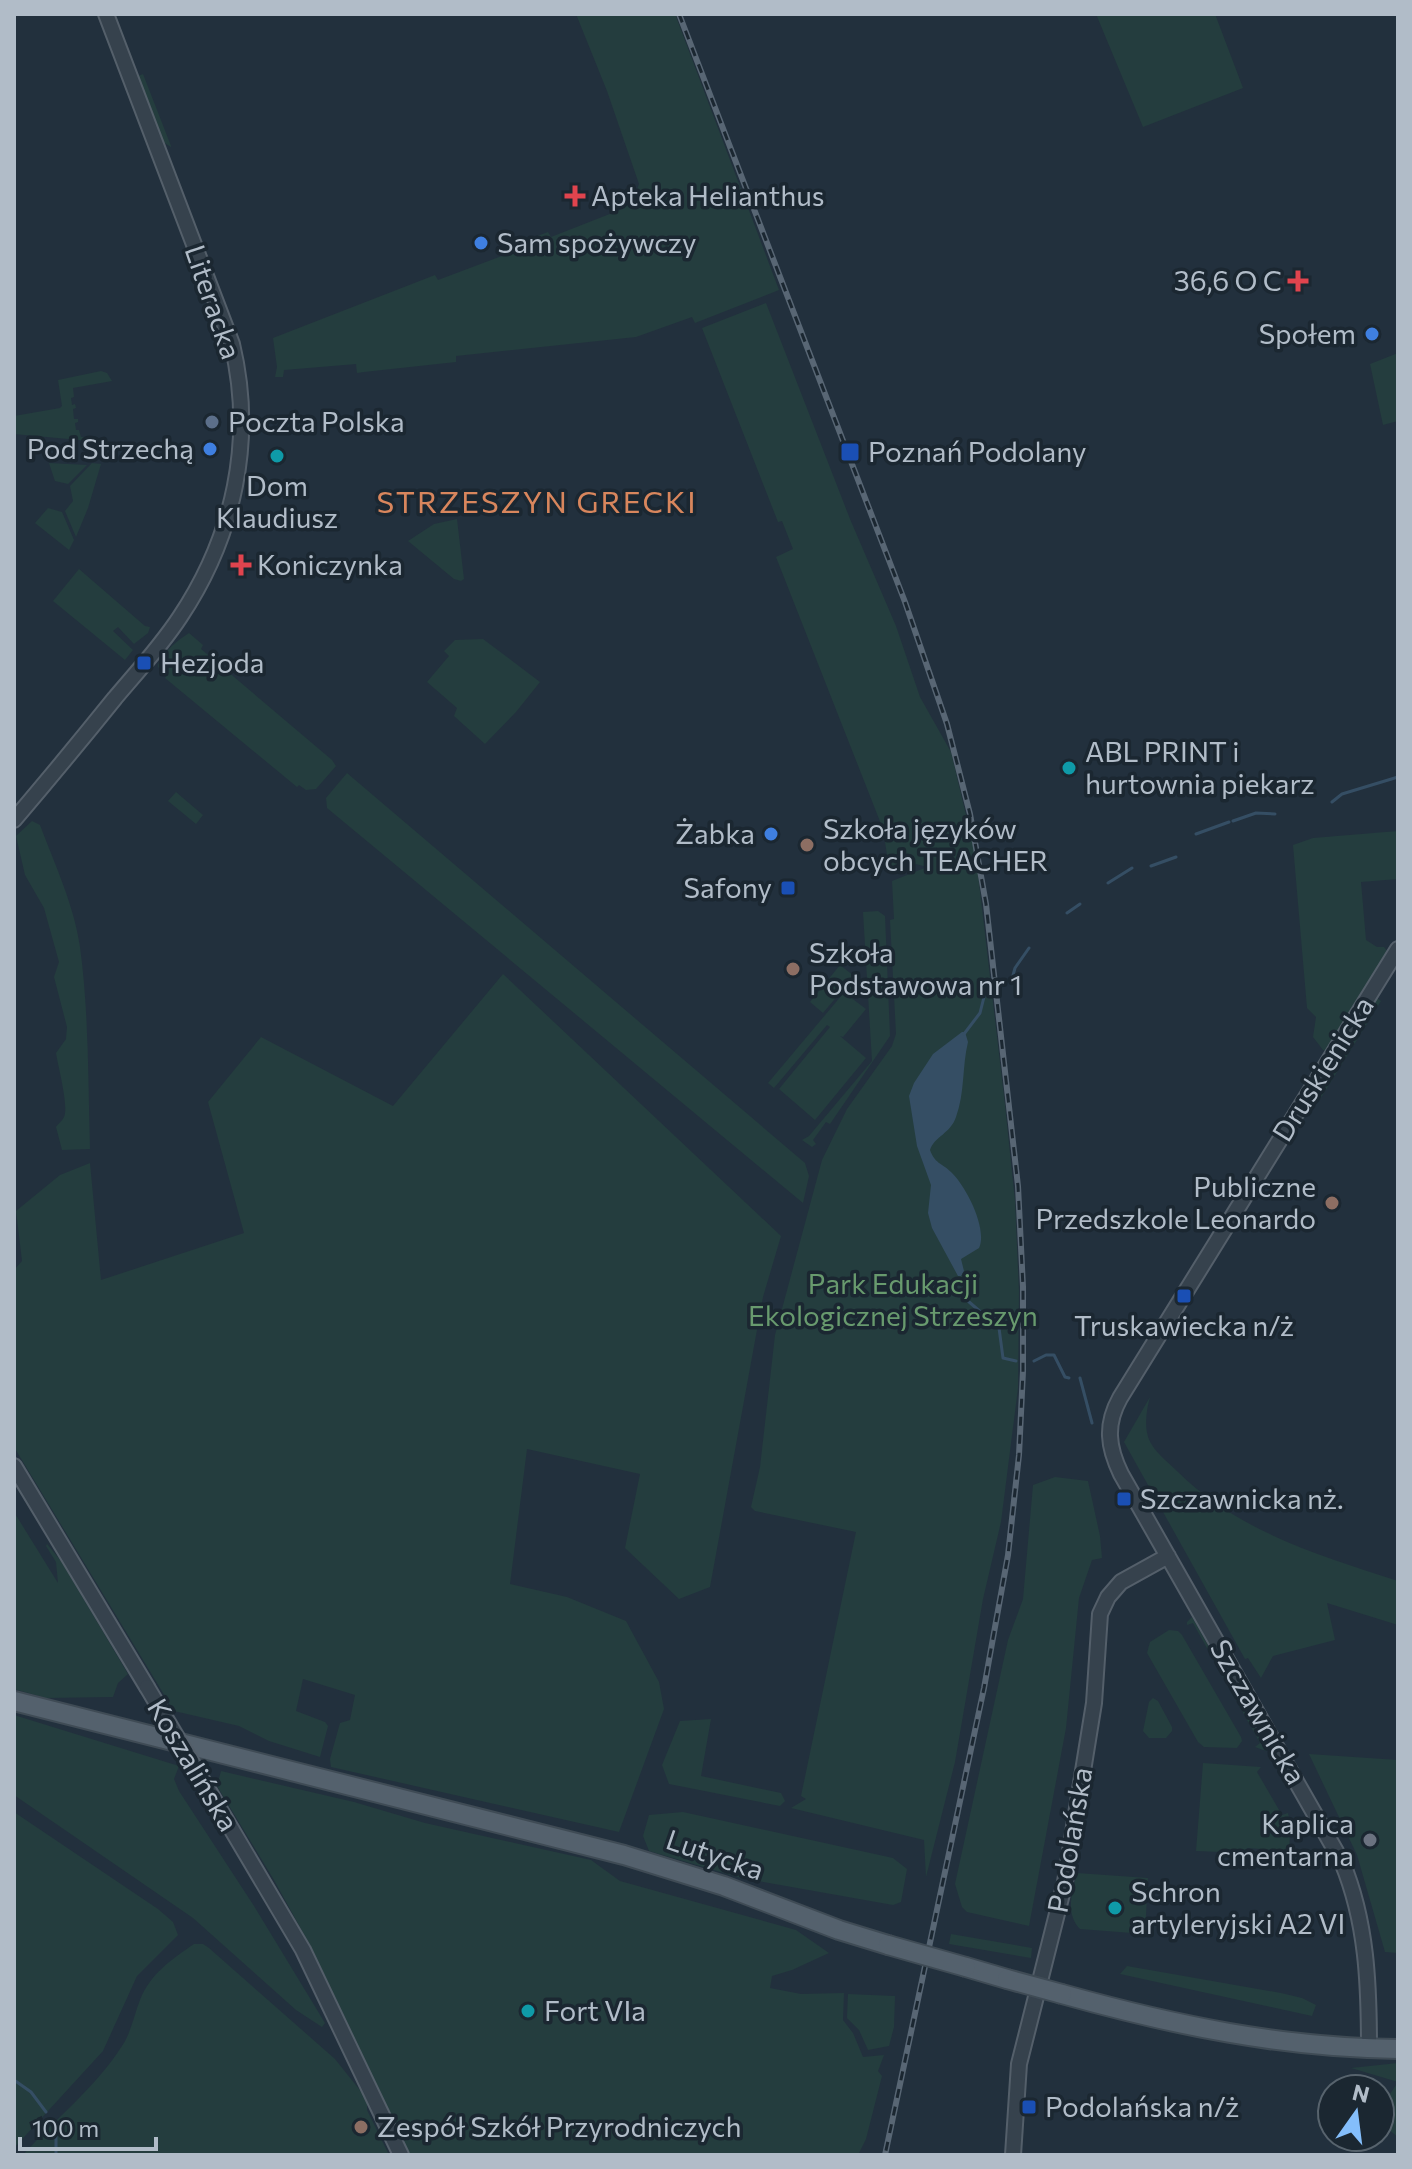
<svg xmlns="http://www.w3.org/2000/svg" width="1412" height="2169" viewBox="0 0 1412 2169" font-family="Commissioner,sans-serif">
	<rect width="100%" height="100%" fill="#22303d"/>
	<path fill="#243d3e" d="M576,14H675L779,290L695,323L692,317L636,337L456,356V362L364,372L357,373L356,364L284,370L283,377H275L277,367L273,338L435,275L438,280L531,245L529,239L548,232L551,237L625,208L624,203L634,198L639,184L607,91Z
		M1096,14H1215L1243,88L1143,127Z
		M143,74L171,146V147L163,142L138,76Z
		M766,303L850,519L896,626L920,697L951,752L976,857L1005,1105L1015,1201L1019,1292L1018,1388L1001,1522L983,1599L955,1762L926,1877L924,1840L791,1808L806,1799L801,1796L856,1532L755,1511L751,1507L760,1467L775,1335L822,1160L847,1109L892,1046L896,1034L890,920L894,919L892,881L927,867L916,864L908,870L903,866L889,868L883,829L776,557L793,549L782,521L778,522L702,328Z
		M1398,353V421L1383,425L1370,364Z
		M101,371L107,373L112,381L73,388L74,397L71,398L72,405L75,404L76,408L73,409L74,419H78V422L75,423L76,430H79L81,437H90V441L14,434V416L60,408L62,406L58,380Z
		M49,463L87,465L68,484L55,481Z
		M92,463L101,464L88,508L76,537L65,511L73,501L70,486Z
		M48,508L62,512L74,540L69,550L35,523Z
		M457,519L464,579L461,581L454,579L408,541L434,524Z
		M79,569L145,626L150,627L148,633L134,644L118,627L113,631L133,650L125,660L53,601Z
		M189,633L203,645L201,649L332,760L336,766L316,789L306,790L299,785L297,787L165,678L167,674L158,667C159,655 178,640 189,633Z
		M483,639L540,682L516,712L485,744L454,716L457,708L427,682L449,656L444,651L455,640Z
		M347,773L805,1163L809,1176L803,1203L327,808L326,798Z
		M176,792L203,815L196,824L168,801Z
		M32,821L40,825C55,865 74,905 80,947C89,1013 88,1082 90,1149L62,1150L56,1127C59,1123 62,1121 64,1117C69,1107 58,1066 56,1053L66,1039L67,1027L54,977L59,962L44,908L25,875L16,836Z
		M1398,831V879L1361,882L1366,940L1377,947H1384L1388,952L1328,1051L1323,1050L1313,1037L1316,1017L1307,1008L1293,845L1313,838Z
		M878,911L885,916L890,1036L830,1124L826,1122L813,1140L816,1144L812,1147L802,1140L809,1136L872,1061L863,912Z
		M840,965L854,976L823,1013L810,1002Z
		M503,974L781,1236L763,1297L710,1587L679,1599L625,1548L640,1474L527,1449L510,1584L567,1597L626,1621L659,1682L664,1709L619,1832L331,1767L330,1759L340,1723L350,1720L355,1695L303,1679L296,1711L325,1722L328,1726L320,1757L269,1741L239,1726L174,1711L14,1447V1270L22,1261L16,1211L60,1175L90,1163L101,1280L244,1233L208,1102L261,1037L393,1106Z
		M852,983L858,988L850,997L866,1009L843,1037L840,1036L866,1058L815,1120L779,1089L830,1027L827,1025L774,1088L768,1083Z
		M1374,996L1381,1001L1319,1101L1315,1091Z
		M1150,1397C1146,1411 1143,1432 1152,1445C1158,1455 1170,1464 1178,1472C1239,1532 1319,1555 1398,1581V1625L1327,1603L1335,1640L1273,1656L1261,1678L1248,1658L1245,1659L1124,1442Z
		M1055,1477L1088,1481L1100,1536L1102,1558L1092,1560L1079,1598L1066,1728L1029,1926L967,1912L962,1907L955,1884L1008,1640L1023,1599L1033,1485Z
		M14,1512L58,1583L56,1562L46,1546L47,1544L61,1561L128,1674L118,1683L113,1697L46,1698L14,1689Z
		M1192,1617L1267,1750L1266,1751L1255,1747L1260,1743L1193,1623L1187,1625V1622Z
		M1169,1630L1178,1631L1182,1635L1241,1737L1242,1741L1237,1748L1204,1747L1198,1742L1147,1653L1150,1642Z
		M1153,1698L1158,1701L1172,1727V1731L1166,1738H1149L1143,1731L1149,1702Z
		M14,1715L179,1766L174,1779L179,1791L254,1906L325,2023L322,2027L296,2010L193,1918L14,1795Z
		M711,1719L701,1776L781,1793L785,1801L780,1806L669,1784L662,1765L680,1721Z
		M1309,1754L1398,1760V1953L1385,1952L1357,1855Z
		M1203,1763L1261,1767L1257,1772L1282,1815L1288,1813L1290,1823L1284,1824L1283,1833L1290,1834L1289,1851L1247,1848L1246,1853L1196,1851Z
		M221,1771L354,1802L425,1823L591,1860L620,1881L796,1930L829,1953L792,1970L772,1976L770,1988L801,1994L844,1993L843,2020L853,2033L863,2057L884,2055L878,2071L882,2076L866,2139L858,2155H409L312,1949L274,1880L217,1786Z
		M14,1812L158,1909L173,1922L178,1935L137,1976L103,2051L14,2148Z
		M683,1812L893,1858L907,1869L901,1902L893,1905L741,1878L649,1851L643,1836L649,1815Z
		M1077,1873L1148,1878L1145,1934L1080,1929C1065,1914 1072,1892 1077,1873Z
		M951,1934L1032,1948L1031,1958L949,1944Z
		M194,1944H203L209,1948L335,2059L367,2099V2110L389,2155H23C55,2119 96,2087 122,2046C131,2033 134,2015 140,2000C150,1974 172,1959 194,1944Z
		M1127,1966L1281,1993L1302,1998L1316,2005L1312,2016L1120,1974Z
		M848,1994L895,1996L894,2027L889,2046L868,2050L859,2030L847,2018Z
		M1398,2063V2082L1351,2068Z
		M1398,2082V2137L1380,2123V2109Z"/>
	<path fill="#354e64" d="M962,1032H965L968,1042C962,1066 965,1093 956,1117C951,1133 934,1137 930,1150C935,1164 942,1163 951,1172C966,1186 988,1229 979,1248L961,1259L964,1271L961,1276H958L932,1228L928,1213L931,1185L917,1146L909,1096L914,1083L933,1054Z"/>
	<g fill="none" stroke-linecap="round" stroke-linejoin="round">
		<path stroke="#354e64" stroke-width="3" d="M1332,802L1342,794L1398,777
			M1233,821L1256,813L1275,814
			M1196,834L1229,822
			M1151,866L1176,857
			M1108,883L1132,868
			M1067,913L1080,904
			M1012,979L1015,968L1029,948
			M964,1034L980,1013L988,981
			M963,1282L968,1301L999,1328L1003,1358L1016,1361
			M1034,1361L1046,1355H1054L1065,1377L1069,1378
			M1080,1378L1092,1423
			M14,2080L31,2092L46,2112
			M56,2155V2122"/>
		<defs>
			<path id="tertiary" d="M14,820C48,780 82,739 115,698C137,672 161,646 180,617C234,536 255,440 232,344L106,14
				M14,1466L147,1687
				M203,1781L303,1950L401,2155
				M1369,2049C1369,1985 1367,1922 1342,1862L1121,1474C1108,1447 1105,1425 1120,1398L1398,949
				M1013,2155L1019,2064L1065,1882L1094,1703L1100,1614L1108,1597L1121,1582L1168,1556"/>
			<path id="primary" d="M14,1701L624,1855L724,1886L839,1930L888,1945
				M966,1967L1007,1979
				M1062,1994C1173,2025 1283,2048 1398,2049"/>
		</defs>
		<use href="#tertiary" stroke="#545f6a" stroke-width="18"/>
		<use href="#primary" stroke="#3f4b55" stroke-width="22"/>
		<use href="#tertiary" stroke="#36424d" stroke-width="14"/>
		<use href="#primary" stroke="#54616d" stroke-width="18"/>
		<defs>
			<path id="rail" d="M679,14L905,602L947,724L970,814L986,904L1018,1186L1023,1287V1371L1019,1455L1008,1555L984,1688L885,2155"/>
		</defs>
		<use href="#rail" stroke="#586674" stroke-width="6"/>
		<use href="#rail" stroke="#1b2731" stroke-width="3" stroke-dasharray="9" stroke-linecap="butt"/>
		<defs>
			<path id="tertiary-bridge" d="M147,1687L203,1781"/>
			<path id="primary-bridge" d="M888,1945L966,1967
				M1007,1979L1062,1994"/>
		</defs>
		<use href="#tertiary-bridge" stroke="#545f6a" stroke-width="18" stroke-linecap="butt"/>
		<use href="#primary-bridge" stroke="#3f4b55" stroke-width="22" stroke-linecap="butt"/>
		<use href="#tertiary-bridge" stroke="#36424d" stroke-width="14"/>
		<use href="#primary-bridge" stroke="#54616d" stroke-width="18"/>
	</g>
	<g fill="#e0444e" stroke="#1b2731" stroke-width="3">
		<path d="M571 184h8v8h8v8h-8v8h-8v-8h-8v-8h8z"/>
		<path d="M1294 269h8v8h8v8h-8v8h-8v-8h-8v-8h8z"/>
		<path d="M237 553h8v8h8v8h-8v8h-8v-8h-8v-8h8z"/>
	</g>
	<g fill="#3f7fe0" stroke="#1b2731" stroke-width="3">
		<circle cx="481" cy="243" r="8"/>
		<circle cx="1372" cy="334" r="8"/>
		<circle cx="210" cy="449" r="8"/>
		<circle cx="771" cy="834" r="8"/>
	</g>
	<circle fill="#5c6f8a" stroke="#1b2731" stroke-width="3" cx="212" cy="422" r="8"/>
	<g fill="#1a4fb4" stroke="#1b2731" stroke-width="3">
		<rect x="840" y="442" width="20" height="20" rx="4"/>
		<rect x="136" y="655" width="16" height="16" rx="4"/>
		<rect x="780" y="880" width="16" height="16" rx="4"/>
		<rect x="1176" y="1288" width="16" height="16" rx="4"/>
		<rect x="1116" y="1491" width="16" height="16" rx="4"/>
		<rect x="1021" y="2099" width="16" height="16" rx="4"/>
	</g>
	<g fill="#0f9aa8" stroke="#1b2731" stroke-width="3">
		<circle cx="277" cy="456" r="8"/>
		<circle cx="1069" cy="768" r="8"/>
		<circle cx="1115" cy="1908" r="8"/>
		<circle cx="528" cy="2011" r="8"/>
	</g>
	<g fill="#8d6e63" stroke="#1b2731" stroke-width="3">
		<circle cx="807" cy="845" r="8"/>
		<circle cx="793" cy="969" r="8"/>
		<circle cx="1332" cy="1203" r="8"/>
		<circle cx="361" cy="2127" r="8"/>
	</g>
	<circle fill="#6b7280" stroke="#1b2731" stroke-width="3" cx="1370" cy="1840" r="8"/>
	<g text-anchor="middle" stroke-width="7" stroke-linejoin="round" paint-order="stroke">
		<g font-size="28" fill="#b1bcc8" stroke="#1b2731" text-anchor="start">
			<text x="591" y="206">Apteka Helianthus</text>
			<text x="497" y="253">Sam spożywczy</text>
			<text x="1282" y="291" text-anchor="end">36,6 O C</text>
			<text x="1356" y="344" text-anchor="end">Społem</text>
			<text x="228" y="432">Poczta Polska</text>
			<text x="194" y="459" text-anchor="end">Pod Strzechą</text>
			<text x="868" y="462">Poznań Podolany</text>
			<text x="277" y="496" text-anchor="middle">Dom<tspan x="277" dy="32">Klaudiusz</tspan></text>
			<text x="257" y="575">Koniczynka</text>
			<text x="160" y="673">Hezjoda</text>
			<text x="1085" y="762">ABL PRINT i<tspan x="1085" dy="32">hurtownia piekarz</tspan></text>
			<text x="823" y="839">Szkoła języków<tspan x="823" dy="32">obcych TEACHER</tspan></text>
			<text x="755" y="844" text-anchor="end">Żabka</text>
			<text x="772" y="898" text-anchor="end">Safony</text>
			<text x="809" y="963">Szkoła<tspan x="809" dy="32">Podstawowa nr 1</tspan></text>
			<text x="1316" y="1197" text-anchor="end">Publiczne<tspan x="1316" dy="32">Przedszkole Leonardo</tspan></text>
			<text x="1184" y="1336" text-anchor="middle">Truskawiecka n/ż</text>
			<text x="1140" y="1509">Szczawnicka nż.</text>
			<text x="1354" y="1834" text-anchor="end">Kaplica<tspan x="1354" dy="32">cmentarna</tspan></text>
			<text x="1131" y="1902">Schron<tspan x="1131" dy="32">artyleryjski A2 VI</tspan></text>
			<text x="544" y="2021">Fort VIa</text>
			<text x="1045" y="2117">Podolańska n/ż</text>
			<text x="377" y="2137">Zespół Szkół Przyrodniczych</text>
		</g>
		<g font-size="28" fill="#b1bcc8" stroke="#1b2731">
			<text transform="translate(213 302) rotate(71)" y="10">Literacka</text>
			<text transform="translate(1323 1069) rotate(-58)" y="10">Druskienicka</text>
			<text transform="translate(1258 1712) rotate(60)" y="10">Szczawnicka</text>
			<text transform="translate(193 1765) rotate(59)" y="10">Koszalińska</text>
			<text transform="translate(1070 1840) rotate(-80)" y="10">Podolańska</text>
			<text transform="translate(715 1855) rotate(19)" y="10">Lutycka</text>
		</g>
		<g font-size="28" fill="#689a6e" stroke="#1b2731">
			<text x="893" y="1294">Park Edukacji<tspan x="893" dy="32">Ekologicznej Strzeszyn</tspan></text>
		</g>
		<g font-size="30" letter-spacing="2" fill="#d8865d" stroke="#1b2731">
			<text x="537" y="513">STRZESZYN GRECKI</text>
		</g>
	</g>
	<rect width="1412" height="2169" fill="none" stroke="#b1bcc8" stroke-width="32"/>
	<g transform="translate(1356 2113) rotate(14)"><circle r="38" fill="#1b2731" stroke="#57636d" stroke-width="2"/>
	<path d="M0-6L14 30L0 20L-14 30Z" fill="#84befb"/>
	<text y="-12" font-size="22" font-weight="bold" text-anchor="middle" fill="#b1bcc8">N</text>
	</g>
	<path d="M20 2137v12h136v-12" fill="none" stroke="#b1bcc8" stroke-width="4"/>
	<text x="32" y="2137" font-size="24" fill="#b1bcc8" stroke="#1b2731" stroke-width="6" paint-order="stroke">100 m</text>
</svg>
